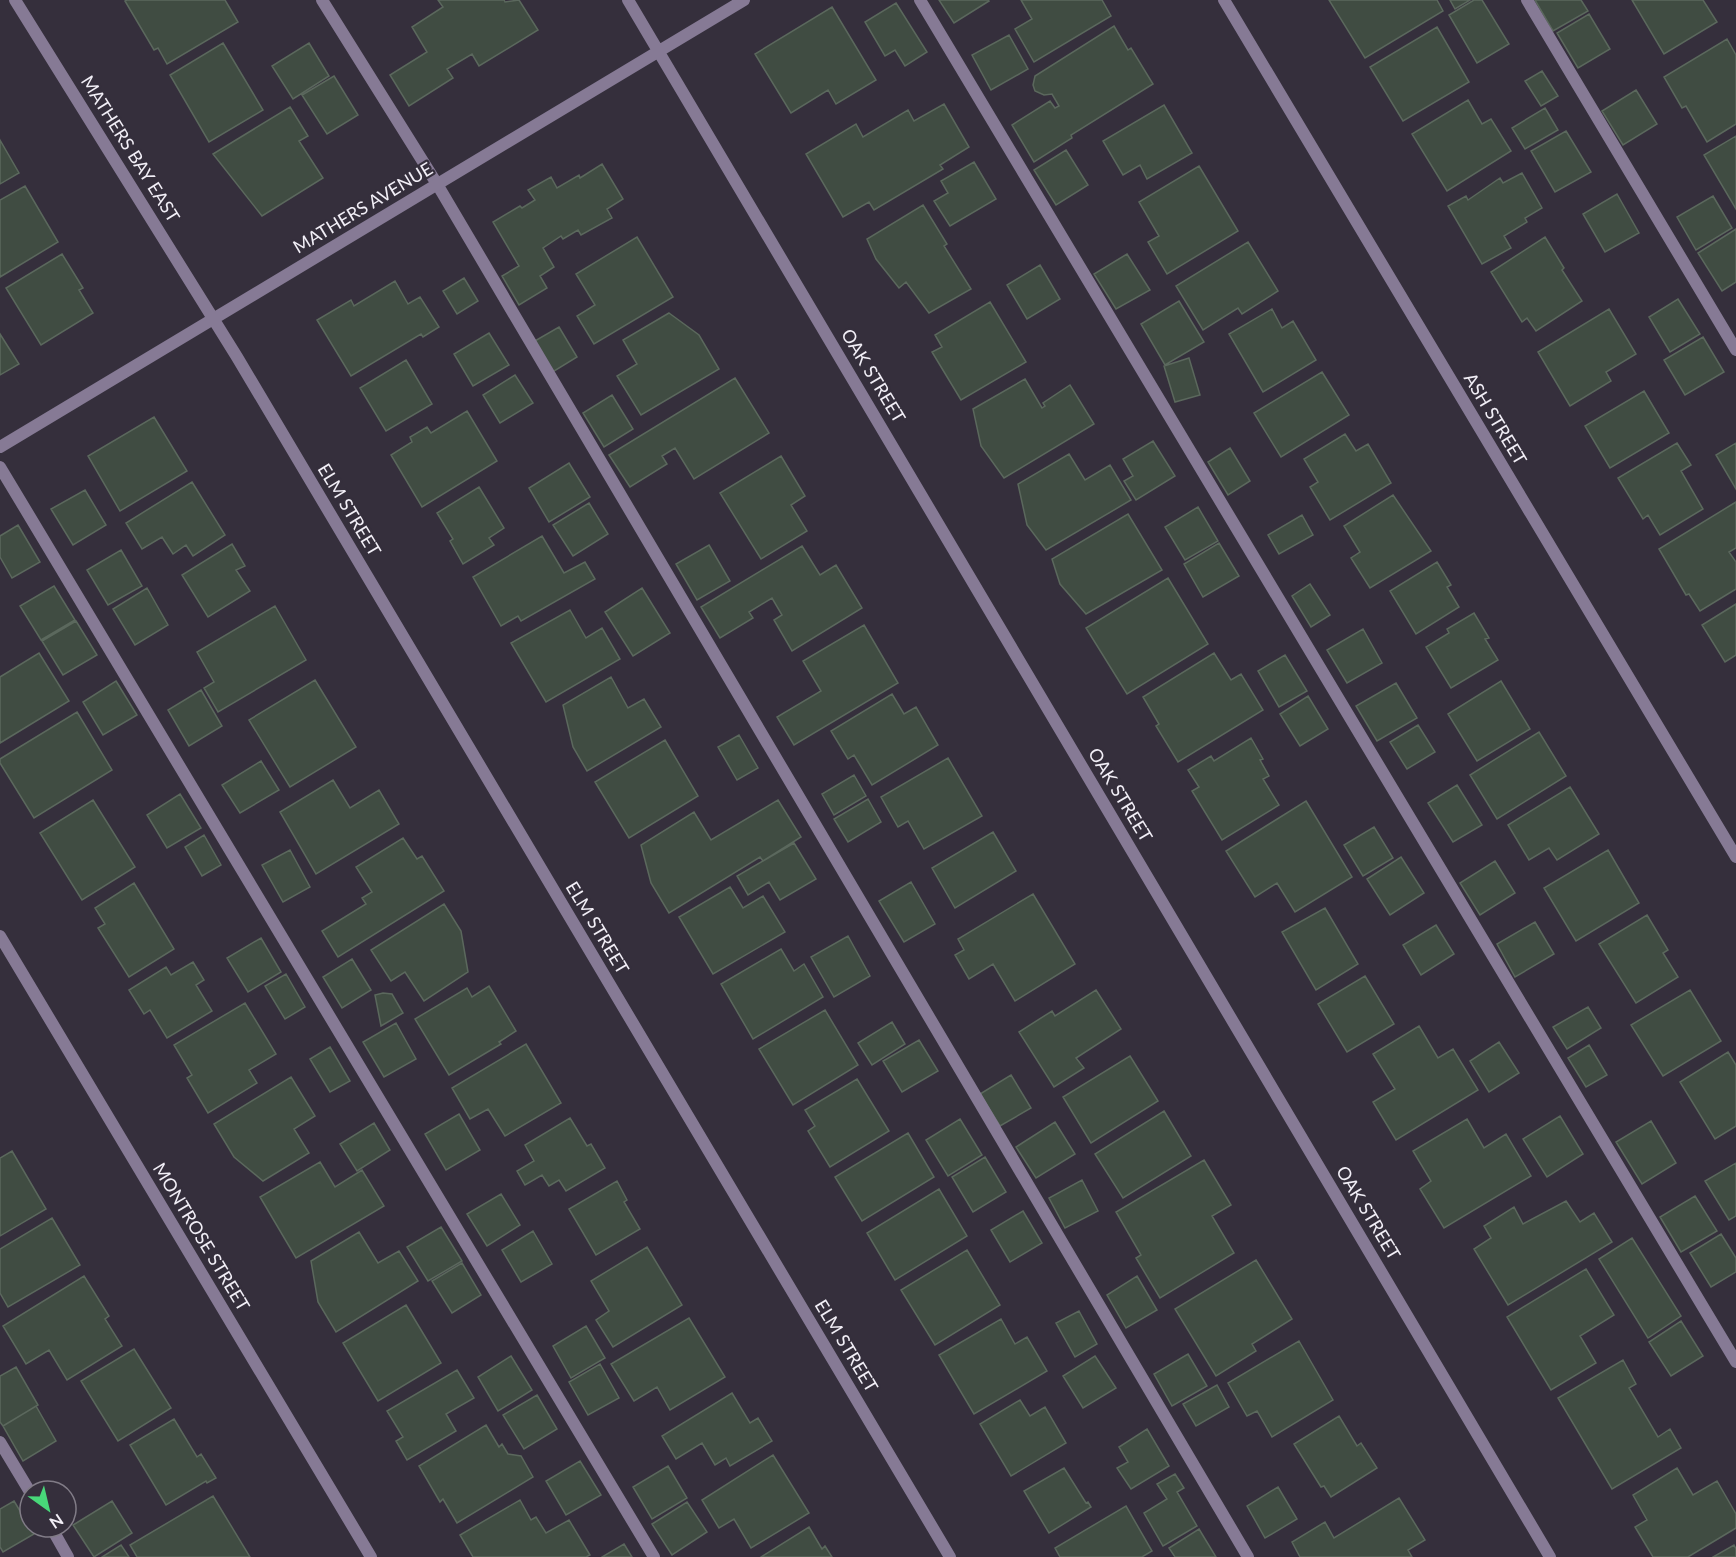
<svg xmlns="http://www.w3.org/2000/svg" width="1736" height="1557" viewBox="0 0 1736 1557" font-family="Lato,sans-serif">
	<rect width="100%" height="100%" fill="#352f3c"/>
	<path fill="#404c42" stroke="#5b685d" stroke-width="1.5" d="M127,0H225L238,22L167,64L158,48L154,50L125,1Z
		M438,0H504L505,2L519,0L538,30L479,66L472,54L447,69L453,78L409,106L390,75L427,52L412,27L443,7Z
		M939,0H988L989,1L954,23Z
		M1021,0H1102L1111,16L1034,62L1015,29L1032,19Z
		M1329,0H1437L1443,11L1365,58Z
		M1450,0H1470L1455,9Z
		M1474,0H1482L1509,44L1477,63L1449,15Z
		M1535,0H1581L1588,11L1553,31Z
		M1632,0H1703L1717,22L1664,54Z
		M896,3L927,52L905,66L895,50L885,56L865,22Z
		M832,7L876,80L836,104L828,90L791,113L755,54Z
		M1589,14L1610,49L1578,68L1557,33Z
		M1114,26L1128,50L1131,48L1153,84L1071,135L1072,138L1034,162L1012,125L1050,101L1055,108L1059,106L1052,94L1044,95L1035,91L1033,85L1035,76Z
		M1437,27L1469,82L1403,121L1370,67Z
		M1009,35L1028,69L991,90L972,55Z
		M1727,39L1736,55V124L1707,142L1686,106L1682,108L1664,77Z
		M223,43L263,110L209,142L170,75Z
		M309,43L329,76L293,99L272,66Z
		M1542,71L1558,96L1541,106L1525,81Z
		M334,76L358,115L327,134L302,95Z
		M1636,90L1657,124L1623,145L1602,111Z
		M1468,100L1482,124L1491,119L1511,151L1447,191L1412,134Z
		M944,104L969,147L940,165L943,169L874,210L869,202L843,217L806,154L856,124L863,137L908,110L914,121Z
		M1164,105L1192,153L1147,179L1140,165L1123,175L1103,141Z
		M290,107L308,136L299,141L323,178L262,216L213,154Z
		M1545,108L1558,130L1525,149L1512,128Z
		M1566,131L1591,172L1555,192L1531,151Z
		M1736,136V209L1704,155Z
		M0,140L19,173L0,184Z
		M1066,150L1088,185L1056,205L1034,170Z
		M974,162L996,199L950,226L934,201L948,193L941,181Z
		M602,164L623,199L607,209L612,218L581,235L578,230L563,239L561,236L543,248L554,267L540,276L547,288L519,305L502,276L519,266L493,222L520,206L522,208L535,200L528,190L551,177L557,188L579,175L580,178Z
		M1199,166L1238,231L1167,274L1148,242L1159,236L1139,202Z
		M1522,173L1542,208L1525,218L1527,222L1504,236L1511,248L1482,264L1448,206L1466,196L1468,200L1500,178L1503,183Z
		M25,186L58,242L0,277V200Z
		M1617,194L1639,233L1605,252L1583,214Z
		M1713,196L1732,228L1696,250L1677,217Z
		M923,205L947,244L944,246L971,289L929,313L906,282L899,288L876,259L867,239Z
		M1736,229V282L1722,291L1698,253Z
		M637,237L673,297L594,344L577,316L595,305L576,274Z
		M1545,237L1564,268L1562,270L1582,301L1536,331L1527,318L1522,322L1491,272Z
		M1248,242L1278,291L1242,314L1238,308L1203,330L1176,286Z
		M62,254L83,288L79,290L93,313L41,345L6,288Z
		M1127,254L1150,290L1116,309L1094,274Z
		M1040,265L1060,299L1027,319L1007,285Z
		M464,278L478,301L457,314L443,291Z
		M395,281L408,304L420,297L439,327L423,337L421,334L351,376L317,320L351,300L354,306Z
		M1678,299L1700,334L1670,352L1649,317Z
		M1179,301L1204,342L1165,365L1141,324Z
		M990,302L1026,362L961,400L932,352L942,347L935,335Z
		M1272,309L1282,328L1293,321L1316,360L1263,392L1229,334Z
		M1609,309L1636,354L1606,372L1611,381L1570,406L1538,352Z
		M669,313L699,335L719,369L641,415L617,376L637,364L623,340Z
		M559,327L577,357L551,373L533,342Z
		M489,333L509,365L473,386L454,354Z
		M0,334L19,364L0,375Z
		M1703,337L1724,372L1685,395L1664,360Z
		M1189,358L1200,395L1175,402L1164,366Z
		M406,360L432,404L386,431L360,388Z
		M1322,372L1349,415L1281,457L1254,413Z
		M515,375L533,403L500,423L483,395Z
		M735,378L769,433L694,479L675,448L662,456L667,464L630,487L609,455Z
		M1025,379L1042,408L1045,406L1043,403L1070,385L1094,424L1004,478L981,446L973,409Z
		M1644,391L1669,433L1610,468L1585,426Z
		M612,395L633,429L604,447L583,413Z
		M467,411L497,461L422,507L391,455L412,442L410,437L427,427L431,433Z
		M154,417L187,471L120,511L88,456Z
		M1345,434L1356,451L1368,444L1391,483L1330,520L1310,487L1318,482L1304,459Z
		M1153,441L1175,476L1136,500L1124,481L1133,476L1123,459Z
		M1677,443L1691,465L1681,471L1703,509L1660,535L1648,515L1643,519L1618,478Z
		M1736,443V489L1716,455Z
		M1230,448L1250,481L1228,495L1208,462Z
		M1069,454L1085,480L1110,465L1131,500L1046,550L1027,525L1018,484Z
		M781,456L805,496L791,505L807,531L761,559L720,493Z
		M569,463L590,497L549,522L529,488Z
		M192,482L225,535L193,556L186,545L173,554L162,537L142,549L126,523Z
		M479,487L504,528L489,538L494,545L463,564L450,541L453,539L437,513Z
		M85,490L106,525L73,545L51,509Z
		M1393,495L1431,551L1370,588L1351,558L1360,552L1344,526Z
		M1736,502V548L1729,552L1736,562V589L1700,611L1689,594L1686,595L1659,549Z
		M589,503L608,534L573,556L553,525Z
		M1198,507L1218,541L1185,560L1165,527Z
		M1128,514L1162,570L1086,614L1060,584L1052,559Z
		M1302,515L1313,535L1279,554L1268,535Z
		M18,525L40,562L12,578L0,557V536Z
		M542,536L564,573L585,562L595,579L521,621L518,616L501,626L473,577Z
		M1219,543L1239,576L1203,597L1184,564Z
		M232,544L245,566L236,570L250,591L208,617L182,575Z
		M709,545L730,581L697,600L676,564Z
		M802,546L820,575L836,565L862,608L792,651L774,620L782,615L772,598L749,612L753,618L720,638L701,607Z
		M121,550L142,586L108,605L87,570Z
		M1437,562L1451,585L1447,587L1459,607L1416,634L1390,591Z
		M1168,578L1208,644L1127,694L1086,628Z
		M1310,584L1330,615L1311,627L1292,596Z
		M54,586L75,620L41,640L20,606Z
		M147,588L168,625L135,645L113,609Z
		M642,588L670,633L633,656L605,612Z
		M1736,604V655L1725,662L1702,625Z
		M275,606L306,660L218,712L204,688L214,682L197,652Z
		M570,610L586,638L602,628L620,659L546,702L511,643Z
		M1474,613L1489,638L1485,639L1498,660L1451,688L1426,647L1449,633L1447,629Z
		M76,621L97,655L63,675L42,641Z
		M864,625L898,683L794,745L777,717L821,691L803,661Z
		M1363,629L1382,663L1347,683L1327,650Z
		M39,653L69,701L0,743V677Z
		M1214,653L1231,680L1241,674L1263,710L1178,762L1156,726L1159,724L1143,697Z
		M1285,655L1307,691L1279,707L1258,671Z
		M611,677L628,708L644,699L661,727L587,771L573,747L563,705Z
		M315,680L356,747L290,787L249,720Z
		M116,681L137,715L103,735L83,702Z
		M1501,681L1530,729L1477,761L1448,714Z
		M1396,683L1417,718L1377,741L1356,706Z
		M201,690L222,726L189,746L168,710Z
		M892,694L904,714L916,707L938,745L872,785L854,755L848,759L831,731Z
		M1308,696L1328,729L1300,746L1280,714Z
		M77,712L112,770L34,818L0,763V759Z
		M1418,725L1435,752L1407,769L1390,742Z
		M1539,732L1566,776L1497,819L1470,775Z
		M739,735L758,768L737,780L718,747Z
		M1251,738L1263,759L1260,760L1269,776L1263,779L1279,805L1222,840L1192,791L1199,787L1188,770L1211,756L1214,761Z
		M665,740L698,796L629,838L595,782Z
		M948,758L982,816L924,849L908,821L898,827L881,797Z
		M261,761L279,790L240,813L222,785Z
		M854,775L866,796L834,815L822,794Z
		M333,780L350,808L379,790L399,824L316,874L280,812Z
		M1457,785L1482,825L1453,842L1428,803Z
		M1570,787L1599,834L1557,860L1549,848L1529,860L1508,825Z
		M180,794L201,828L167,848L147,815Z
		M868,799L881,822L848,842L834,819Z
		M93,800L135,867L82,900L40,833Z
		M778,800L801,837L763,861L760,857L669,913L651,883L641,845L694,812L711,840Z
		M1306,801L1352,877L1295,912L1277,883L1255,897L1226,851Z
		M1374,827L1393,858L1363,876L1344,845Z
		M993,832L1016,871L955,908L932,868Z
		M204,835L221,865L202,876L185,847Z
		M403,838L417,859L422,856L444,891L338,957L322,931L366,904L362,898L372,892L356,867Z
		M794,843L816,879L780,900L769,882L748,895L737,876Z
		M290,850L310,887L283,902L262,865Z
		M1608,850L1639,903L1576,941L1544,888Z
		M1401,857L1424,893L1390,915L1367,879Z
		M1495,861L1515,893L1480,915L1460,883Z
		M911,882L935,924L904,942L879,901Z
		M134,883L174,949L129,977L98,928L105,924L95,908Z
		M730,887L743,908L763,896L785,932L713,974L679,917Z
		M1033,894L1075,964L1015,1001L993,964L969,979L955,955L964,950L958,939Z
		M444,904L461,931L468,972L424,1001L405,972L391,981L371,950Z
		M1325,908L1358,964L1316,990L1282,932Z
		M1647,915L1668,950L1663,953L1678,977L1636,1003L1599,944Z
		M1535,922L1554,954L1515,977L1497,944Z
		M1436,925L1454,954L1421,975L1403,945Z
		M848,936L870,976L834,997L811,957Z
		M261,938L281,972L248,992L227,958Z
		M781,949L794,971L804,964L823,997L753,1039L721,984Z
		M352,959L371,990L342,1008L323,977Z
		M193,962L204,980L196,985L212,1011L167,1038L150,1010L144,1014L129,990L166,967L171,975Z
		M286,974L305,1007L285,1019L265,986Z
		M1365,976L1394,1024L1347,1052L1318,1004Z
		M489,986L516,1031L499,1042L501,1044L449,1075L415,1019L467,988L472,997Z
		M1096,990L1121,1029L1076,1058L1084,1068L1054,1087L1019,1032L1052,1011L1055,1016Z
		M1690,990L1721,1041L1663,1076L1631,1025Z
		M383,993L392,994L403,1013L381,1026L375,995Z
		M245,1003L276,1054L249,1070L257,1083L208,1113L187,1078L192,1075L174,1045Z
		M1588,1007L1601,1028L1567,1049L1553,1027Z
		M825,1010L858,1065L793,1105L759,1049Z
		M892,1022L905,1044L872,1065L858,1043Z
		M396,1023L416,1059L384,1077L363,1042Z
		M1419,1026L1438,1058L1453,1049L1478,1090L1396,1140L1373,1102L1395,1089L1373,1054Z
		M919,1040L938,1071L902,1092L883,1061Z
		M1499,1042L1519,1073L1489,1092L1470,1061Z
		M526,1044L561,1103L505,1136L488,1109L470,1119L452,1088Z
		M1589,1045L1607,1075L1586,1087L1568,1058Z
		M330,1047L350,1081L330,1092L310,1059Z
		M1728,1052L1736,1065V1126L1715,1139L1680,1082Z
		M1130,1056L1158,1101L1091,1143L1063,1097Z
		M1011,1075L1031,1108L1000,1126L980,1094Z
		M291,1077L315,1116L294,1129L309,1153L263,1181L234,1157L214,1124Z
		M857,1079L889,1131L830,1167L808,1131L815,1126L805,1110Z
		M1164,1111L1191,1156L1123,1198L1095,1154Z
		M459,1114L480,1150L446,1170L425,1134Z
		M1560,1116L1583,1154L1547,1177L1523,1139Z
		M570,1118L587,1146L591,1144L605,1168L566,1191L559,1180L549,1186L542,1175L525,1185L517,1171L534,1161L525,1145Z
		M960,1119L982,1155L948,1176L926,1140Z
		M1467,1119L1484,1148L1506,1134L1531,1176L1444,1228L1420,1189L1431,1181L1413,1151Z
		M1651,1121L1676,1163L1642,1184L1616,1142Z
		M1055,1122L1075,1154L1036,1178L1016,1147Z
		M374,1123L390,1150L357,1171L340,1144Z
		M908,1133L934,1177L862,1221L835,1177Z
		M12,1151L46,1209L0,1236V1158Z
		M985,1157L1006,1192L973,1212L952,1177Z
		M1204,1160L1231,1205L1212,1216L1234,1253L1160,1298L1136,1258L1141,1255L1116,1212Z
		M320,1162L335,1187L362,1170L384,1206L296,1258L260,1197Z
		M1736,1163V1216L1729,1220L1705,1181Z
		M1082,1180L1098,1211L1065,1228L1049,1198Z
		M617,1181L627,1200L624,1202L640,1229L596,1255L569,1209Z
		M939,1189L967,1236L895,1280L867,1233Z
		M501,1194L520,1225L487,1246L467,1214Z
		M1695,1196L1717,1231L1681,1252L1660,1217Z
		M1566,1201L1580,1222L1594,1213L1612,1242L1508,1305L1474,1249L1491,1238L1484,1226L1514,1207L1523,1224Z
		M1023,1211L1042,1243L1010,1262L991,1230Z
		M52,1218L80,1265L8,1307L0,1293V1249Z
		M441,1227L462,1261L428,1281L407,1247Z
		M533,1231L552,1264L521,1282L502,1250Z
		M359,1232L378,1263L399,1251L418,1281L336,1332L318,1302L311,1261Z
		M1721,1234L1736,1258V1272L1711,1287L1690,1253Z
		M1632,1238L1681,1316L1648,1338L1599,1259Z
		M647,1247L682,1305L613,1347L596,1320L609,1311L591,1281Z
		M967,1250L1000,1305L935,1345L901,1290Z
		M1256,1260L1292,1319L1252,1344L1256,1351L1216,1376L1175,1309Z
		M462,1263L481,1295L452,1313L432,1281Z
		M1586,1269L1614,1315L1580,1336L1596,1363L1551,1390L1507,1317Z
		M84,1276L109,1316L105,1319L122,1346L67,1380L49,1350L26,1364L3,1326Z
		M1137,1276L1157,1310L1126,1328L1107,1295Z
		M406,1305L441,1363L378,1401L343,1343Z
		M1079,1311L1097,1344L1075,1357L1056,1323Z
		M689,1318L725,1377L670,1410L657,1387L634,1401L611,1364Z
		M1001,1319L1015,1344L1027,1337L1047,1371L974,1414L939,1355Z
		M1681,1321L1703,1356L1671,1376L1649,1342Z
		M586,1326L605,1358L571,1378L553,1346Z
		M1299,1341L1333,1400L1272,1437L1257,1411L1247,1416L1228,1383Z
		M134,1349L171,1408L118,1441L81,1381Z
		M1188,1354L1207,1386L1172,1406L1154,1374Z
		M511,1356L532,1390L498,1411L478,1377Z
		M1095,1356L1116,1388L1083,1408L1063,1376Z
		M1623,1360L1636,1384L1629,1388L1658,1437L1670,1429L1681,1448L1612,1489L1558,1398Z
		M600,1364L619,1398L588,1415L569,1382Z
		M16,1367L38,1405L3,1426L0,1422V1376Z
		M457,1370L474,1398L446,1414L456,1431L407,1460L396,1441L403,1437L387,1411Z
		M1217,1385L1229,1407L1196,1426L1183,1404Z
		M732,1393L750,1423L758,1418L772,1441L730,1466L726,1458L715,1465L702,1443L676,1459L662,1436Z
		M537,1395L557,1429L524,1449L503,1415Z
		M1020,1400L1030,1416L1045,1407L1066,1443L1011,1476L980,1424Z
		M36,1406L56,1441L23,1461L3,1426Z
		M1339,1416L1357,1446L1361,1443L1377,1468L1331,1497L1324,1486L1321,1487L1294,1444Z
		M174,1419L197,1457L201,1454L216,1478L207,1483L206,1481L166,1505L130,1445Z
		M486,1425L499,1447L502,1444L508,1454L521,1456L533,1477L457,1523L443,1499L440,1502L419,1466Z
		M1147,1429L1169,1466L1131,1489L1117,1468L1128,1462L1119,1447Z
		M773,1455L809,1513L751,1548L734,1519L719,1528L702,1500Z
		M580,1461L601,1495L566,1515L546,1481Z
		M668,1466L687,1498L652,1519L633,1487Z
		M1064,1468L1086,1503L1088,1502L1091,1507L1049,1533L1024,1491Z
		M1677,1468L1693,1495L1717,1481L1736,1514V1528L1688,1557H1653L1635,1527L1647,1520L1633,1495Z
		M1175,1474L1184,1488L1177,1492L1197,1526L1163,1546L1144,1513L1167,1499L1157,1484Z
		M1278,1487L1297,1519L1265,1538L1247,1506Z
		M213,1496L250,1557H137L130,1545Z
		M1399,1498L1425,1540L1408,1550L1412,1557H1300L1292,1542L1325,1522L1334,1538Z
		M520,1500L531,1520L536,1517L546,1533L569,1520L590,1555L586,1557H473L460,1535Z
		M14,1501L34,1534L3,1552L0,1547V1509Z
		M112,1501L132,1533L94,1557L73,1525Z
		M687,1502L707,1532L672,1555L652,1524Z
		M1126,1506L1152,1551L1142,1557H1060L1055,1548Z
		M809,1527L822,1549L825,1546L832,1557H761Z
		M1199,1529L1216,1557H1175L1169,1548Z
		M624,1544L632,1557H602Z
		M121,1545L129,1557H102Z
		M1734,1545L1736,1549V1557H1713Z"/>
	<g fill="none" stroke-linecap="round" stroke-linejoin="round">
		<path stroke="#867a95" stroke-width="12" d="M322,0L437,184L1248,1557
			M920,0L1736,1362
			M1527,0L1736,350
			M0,467L654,1557
			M0,1442L30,1492
			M51,1527L68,1557"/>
		<path stroke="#867a95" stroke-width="12" d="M15,0L237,357L950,1557
			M628,0L1550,1557
			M1224,0L1736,857
			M0,447L744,0
			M0,936L371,1557"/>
	</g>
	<g text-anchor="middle" stroke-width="4.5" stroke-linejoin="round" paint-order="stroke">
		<g font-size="18" fill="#f2eff7" stroke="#352f3c">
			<text transform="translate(130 149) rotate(58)" y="6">MATHERS BAY EAST</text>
			<text transform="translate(363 208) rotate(-31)" y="6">MATHERS AVENUE</text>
			<text transform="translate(873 376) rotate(59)" y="6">OAK STREET</text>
			<text transform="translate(1495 419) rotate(59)" y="6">ASH STREET</text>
			<text transform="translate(349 510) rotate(59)" y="6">ELM STREET</text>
			<text transform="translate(1120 795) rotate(59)" y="6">OAK STREET</text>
			<text transform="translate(597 928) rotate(59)" y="6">ELM STREET</text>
			<text transform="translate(1368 1213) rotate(59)" y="6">OAK STREET</text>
			<text transform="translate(201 1237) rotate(59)" y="6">MONTROSE STREET</text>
			<text transform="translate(846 1346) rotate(59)" y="6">ELM STREET</text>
		</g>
	</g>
	<g transform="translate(48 1509) rotate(146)"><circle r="28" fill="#352f3c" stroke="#817c87" stroke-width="1.5"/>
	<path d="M0-4.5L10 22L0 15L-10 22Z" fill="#48d779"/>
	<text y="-9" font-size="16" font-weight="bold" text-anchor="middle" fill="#f2eff7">N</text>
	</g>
</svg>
